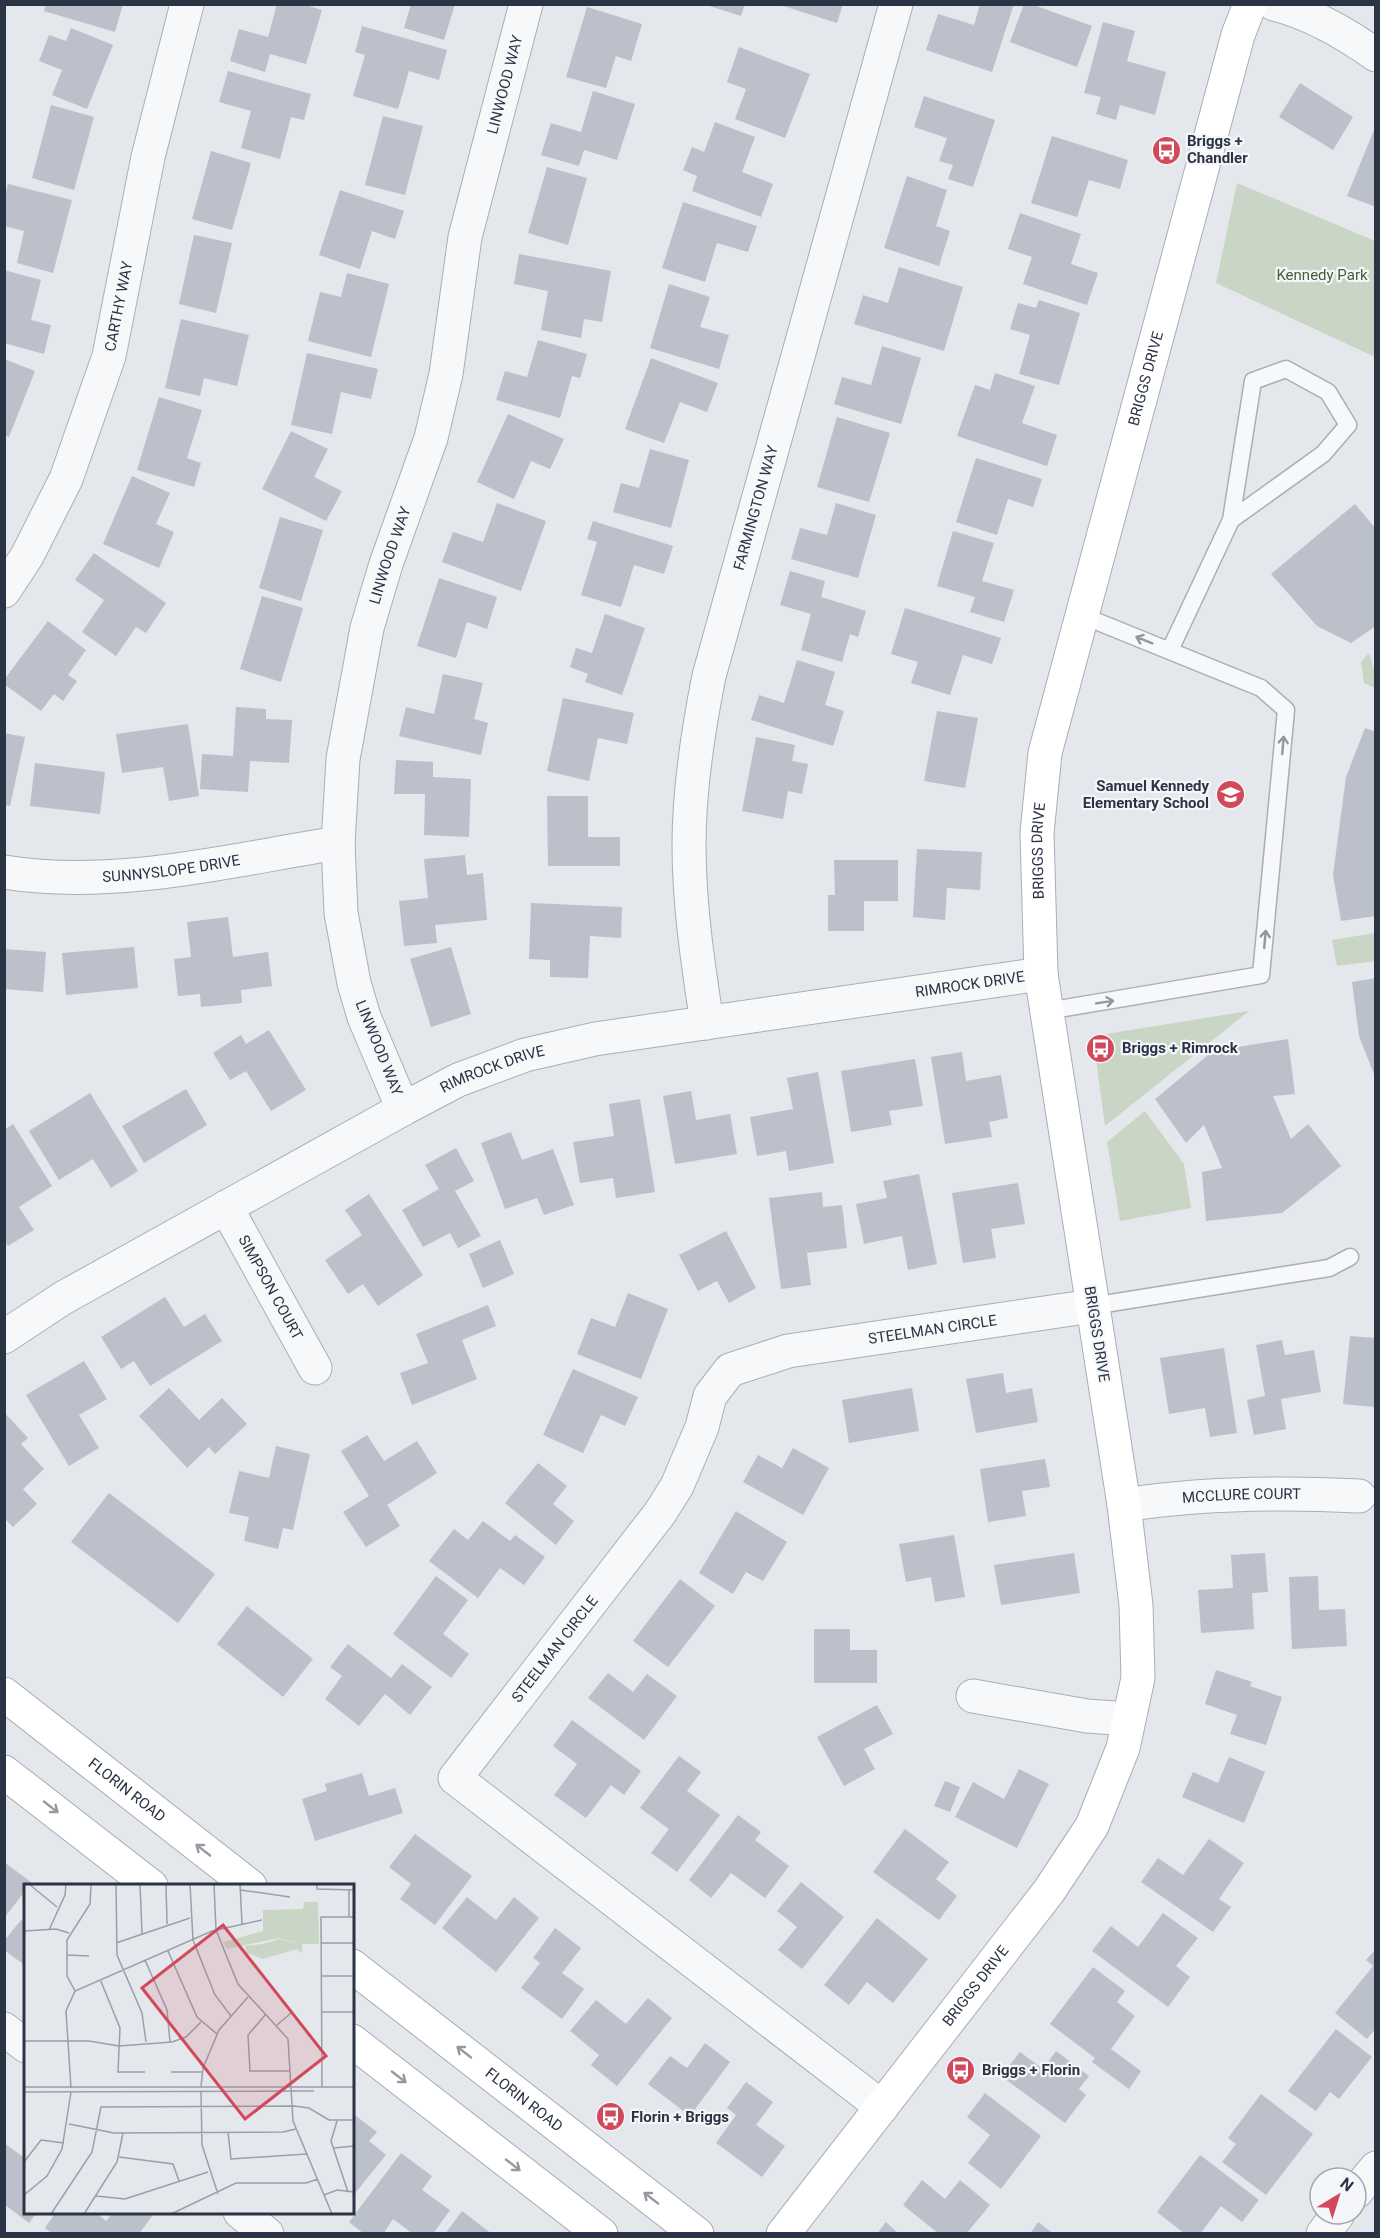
<svg xmlns="http://www.w3.org/2000/svg" width="1380" height="2238" viewBox="0 0 1380 2238" font-family="Roboto,sans-serif">
	<rect width="100%" height="100%" fill="#e4e7ec"/>
	<path fill="#c9d6c5" d="M1237,183L1375,241V357L1216,283Z
		M1369,653L1375,672V688L1364,683L1361,662Z
		M1375,933V961L1337,966L1332,940Z
		M1249,1011L1105,1126L1093,1036Z
		M1145,1111L1184,1164L1191,1208L1120,1221L1107,1142Z"/>
	<path fill="#bbc0ca" d="M46,4H123L115,32L44,11Z
		M277,4H302L322,10L306,64L270,54L265,72L230,61L239,29L268,37Z
		M411,4H455L444,40L404,28Z
		M703,4H745L741,16Z
		M777,4H843L837,23Z
		M980,4H1014L992,72L926,50L938,14L974,25Z
		M1024,4H1031L1092,26L1077,67L1010,42Z
		M587,7L642,24L631,61L616,56L606,88L566,77Z
		M1103,22L1135,31L1127,61L1166,72L1155,115L1120,105L1116,120L1096,114L1101,97L1084,93Z
		M362,26L447,50L439,80L409,71L398,109L353,96L365,55L355,52Z
		M71,28L113,45L87,109L52,95L62,70L39,61L49,35L66,41Z
		M739,47L810,74L785,138L735,119L746,89L727,82Z
		M228,71L311,94L304,120L291,117L280,159L241,148L251,111L219,102Z
		M1300,83L1353,117L1333,150L1279,117Z
		M593,91L635,104L617,160L584,150L579,166L541,155L551,123L581,132Z
		M924,96L995,120L973,187L948,179L953,165L939,161L947,138L914,127Z
		M51,105L94,117L74,190L32,178Z
		M383,116L423,126L405,195L365,185Z
		M715,122L755,137L742,172L773,184L761,217L692,191L697,176L683,170L692,147L704,152Z
		M1376,125V207L1347,196Z
		M1052,136L1128,160L1120,189L1089,180L1077,217L1031,203Z
		M211,151L251,163L232,230L192,219Z
		M547,167L587,178L568,245L528,233Z
		M907,176L947,190L936,226L950,231L939,266L884,248Z
		M8,184L72,200L53,273L17,263L24,231L4,226V199Z
		M340,190L404,211L395,239L372,231L360,269L319,255Z
		M683,202L757,226L748,252L717,243L705,282L662,268Z
		M1020,213L1081,234L1071,264L1098,273L1087,305L1023,284L1032,257L1008,249Z
		M194,235L232,243L216,313L179,304Z
		M519,254L611,271L602,322L584,319L581,338L541,330L548,291L514,284Z
		M899,267L963,287L944,351L854,324L863,295L888,303Z
		M4,270L41,280L31,320L51,325L44,354L4,343Z
		M347,273L389,284L371,357L308,341L320,292L341,297Z
		M669,284L710,297L700,327L729,335L719,369L650,348Z
		M1039,300L1080,313L1059,385L1019,374L1030,335L1010,329L1018,303L1036,308Z
		M181,319L249,335L237,386L204,378L200,396L165,388Z
		M538,340L587,354L580,378L572,376L560,418L496,400L505,371L527,377Z
		M882,346L921,358L901,424L834,404L842,377L871,385Z
		M307,353L378,369L371,399L341,392L332,434L291,425Z
		M651,358L718,383L707,412L680,402L664,443L625,429Z
		M4,359L35,371L9,437L4,435Z
		M995,373L1035,386L1022,423L1057,435L1047,466L957,436L975,385L990,390Z
		M159,397L202,410L187,458L201,463L194,487L137,470Z
		M508,414L564,439L550,469L531,461L514,499L477,482Z
		M837,417L890,433L869,502L817,487Z
		M291,431L328,449L314,477L342,491L326,521L262,489Z
		M650,449L689,460L671,528L613,512L621,483L639,488Z
		M976,458L1042,479L1033,507L1008,499L997,535L956,522Z
		M132,476L170,493L156,524L174,532L159,568L103,544Z
		M497,503L546,521L521,591L442,562L453,532L483,542Z
		M836,503L876,515L858,578L791,559L800,528L827,535Z
		M1355,504L1376,529V626L1351,643L1317,626L1271,574Z
		M280,517L323,530L301,601L259,588Z
		M593,521L673,546L664,574L634,565L621,607L581,595L597,542L587,539Z
		M953,531L994,543L982,581L1014,590L1004,622L970,612L975,597L937,586Z
		M94,553L166,603L146,633L136,627L116,656L82,632L104,600L75,580Z
		M790,571L825,581L821,597L866,611L858,637L850,634L842,662L801,650L811,614L780,605Z
		M439,578L497,597L487,629L467,622L456,658L417,646Z
		M262,596L303,608L281,682L240,669Z
		M905,608L1001,638L992,664L963,655L950,695L911,683L918,662L891,654Z
		M605,614L645,628L622,695L585,682L588,674L570,667L576,648L592,653Z
		M48,621L86,650L68,675L77,681L63,701L54,694L41,711L4,684V680Z
		M797,660L835,672L825,705L844,711L833,746L751,720L759,695L784,703Z
		M443,674L483,683L474,719L488,723L481,755L399,736L406,707L434,714Z
		M563,698L634,713L627,744L598,738L589,781L547,771Z
		M236,707L266,709V719L292,720L289,763L250,761L248,792L200,789L202,754L233,756Z
		M937,711L978,718L965,788L924,781Z
		M188,724L199,796L169,801L163,767L122,773L116,734Z
		M1365,728L1376,732V916L1341,921L1333,875L1346,777Z
		M4,733L25,737L10,806L4,805Z
		M756,737L795,745L792,761L808,764L802,794L788,791L783,819L742,811Z
		M396,760L433,762V777L471,779L469,837L424,835L425,794H394Z
		M35,763L105,772L100,814L30,806Z
		M547,796H588V837H620V866H548Z
		M917,849L982,852L980,890L947,888L945,920L913,917Z
		M465,855L467,875L483,873L487,920L435,925L437,943L404,946L399,901L428,898L424,859Z
		M834,860H898V901H864V931H828V895H835Z
		M531,903L622,907L621,938L590,936L588,978L550,977V960L529,959Z
		M228,917L233,957L268,952L272,986L241,990L242,1003L201,1007L200,994L178,996L174,959L191,957L187,922Z
		M134,947L138,988L66,995L62,953Z
		M451,947L471,1014L431,1027L410,959Z
		M4,949L46,952L43,992L4,989Z
		M1376,978V1077H1375L1359,1036L1352,982Z
		M269,1030L306,1090L271,1111L246,1071L230,1080L213,1053L241,1035L246,1044Z
		M1288,1039L1295,1094L1273,1096L1291,1139L1308,1124L1341,1166L1282,1213L1206,1221L1202,1172L1222,1168L1204,1125L1186,1143L1155,1099L1213,1051Z
		M962,1052L966,1081L1001,1075L1008,1118L989,1122L992,1137L945,1144L931,1057Z
		M915,1059L923,1106L889,1111L892,1125L851,1132L841,1071Z
		M818,1072L834,1163L789,1171L786,1151L757,1156L750,1117L793,1109L787,1078Z
		M186,1089L207,1125L144,1163L122,1126Z
		M691,1091L696,1120L730,1114L737,1154L675,1164L663,1096Z
		M90,1093L138,1171L111,1188L93,1159L59,1180L29,1131Z
		M640,1099L655,1192L616,1198L613,1178L580,1183L573,1142L614,1136L609,1104Z
		M13,1124L52,1186L19,1207L34,1230L8,1246L4,1240V1130Z
		M511,1132L522,1160L553,1149L574,1205L544,1215L537,1198L505,1209L481,1143Z
		M456,1148L474,1181L455,1191L481,1236L458,1248L450,1233L423,1247L402,1210L439,1189L425,1165Z
		M919,1174L937,1264L908,1270L902,1236L864,1244L856,1204L887,1198L883,1181Z
		M1018,1183L1025,1224L991,1229L996,1258L963,1263L952,1193Z
		M822,1192L823,1207L842,1205L847,1248L807,1253L811,1285L781,1289L769,1198Z
		M369,1194L423,1275L378,1306L363,1284L348,1294L325,1260L362,1235L345,1210Z
		M726,1231L756,1288L729,1303L717,1281L698,1291L679,1255Z
		M500,1240L514,1274L483,1288L469,1254Z
		M628,1293L668,1309L641,1379L577,1354L591,1318L615,1327Z
		M165,1297L184,1327L205,1314L222,1341L150,1386L134,1361L121,1369L101,1337Z
		M488,1305L496,1326L462,1340L477,1379L412,1405L400,1373L428,1363L416,1334Z
		M1350,1336L1376,1338L1375,1407L1343,1404Z
		M1282,1340L1285,1355L1314,1350L1321,1392L1281,1399L1286,1429L1254,1435L1247,1400L1265,1396L1256,1345Z
		M1224,1348L1237,1433L1210,1437L1205,1408L1169,1414L1160,1358Z
		M84,1361L107,1399L79,1415L99,1448L69,1466L26,1395Z
		M573,1369L638,1397L625,1426L601,1415L583,1453L543,1435Z
		M1003,1373L1006,1393L1032,1388L1038,1422L976,1433L966,1379Z
		M169,1388L199,1420L222,1398L247,1424L215,1454L209,1447L187,1468L139,1416Z
		M912,1388L919,1431L849,1443L842,1400Z
		M4,1412L28,1438L21,1444L44,1469L23,1489L37,1504L13,1527L4,1518Z
		M367,1435L384,1461L417,1441L437,1473L387,1505L400,1526L366,1547L343,1512L369,1496L341,1451Z
		M276,1446L310,1454L293,1530L283,1528L278,1549L244,1541L249,1517L229,1513L239,1471L269,1478Z
		M793,1448L829,1468L803,1515L743,1482L758,1455L782,1468Z
		M1045,1459L1050,1487L1022,1491L1026,1516L988,1522L980,1469Z
		M538,1463L567,1486L553,1504L574,1521L556,1545L505,1503Z
		M109,1493L215,1574L178,1623L71,1542Z
		M736,1511L787,1542L763,1581L746,1572L733,1594L699,1573Z
		M483,1521L510,1541L515,1535L545,1557L524,1585L500,1568L478,1598L429,1561L454,1529L468,1540Z
		M954,1535L965,1597L935,1602L931,1577L906,1582L899,1544Z
		M1074,1553L1080,1593L1001,1605L994,1565Z
		M1265,1553L1268,1592L1252,1593L1254,1629L1201,1633L1198,1590L1233,1588L1231,1555Z
		M436,1576L468,1600L443,1634L469,1654L451,1678L393,1634Z
		M1318,1576L1319,1610L1345,1609L1347,1646L1292,1649L1289,1577Z
		M680,1579L715,1606L668,1667L633,1641Z
		M247,1606L313,1659L283,1697L217,1644Z
		M814,1629H850V1650H877V1683H814Z
		M348,1644L391,1678L402,1664L432,1687L410,1715L385,1694L359,1726L325,1699L342,1676L330,1667Z
		M1216,1670L1252,1682L1250,1686L1282,1697L1266,1745L1230,1734L1237,1715L1205,1704Z
		M608,1673L633,1692L647,1674L677,1696L644,1740L588,1698Z
		M877,1705L893,1734L864,1749L875,1769L844,1786L817,1737Z
		M572,1720L641,1771L624,1795L611,1785L586,1818L554,1795L577,1764L553,1746Z
		M679,1756L701,1772L687,1791L720,1815L677,1872L651,1853L669,1829L640,1808Z
		M1229,1757L1265,1772L1244,1823L1182,1797L1193,1772L1218,1783Z
		M1019,1769L1049,1784L1017,1848L955,1817L973,1782L1004,1799Z
		M362,1773L369,1796L395,1788L403,1813L315,1841L302,1799L327,1791L325,1784Z
		M945,1781L960,1787L950,1812L934,1806Z
		M738,1815L761,1832L755,1840L789,1866L765,1898L731,1873L711,1898L689,1880Z
		M905,1829L949,1862L936,1879L957,1896L939,1920L873,1872Z
		M415,1834L472,1876L435,1925L400,1899L411,1884L389,1867Z
		M1209,1839L1244,1863L1219,1899L1231,1907L1213,1932L1141,1882L1158,1858L1183,1875Z
		M4,1862L31,1882L26,1886V1890L4,1918Z
		M801,1882L844,1917L802,1969L778,1950L797,1927L777,1911Z
		M467,1897L496,1920L514,1897L539,1918L496,1972L442,1928Z
		M1163,1913L1198,1938L1176,1966L1190,1977L1168,2007L1092,1951L1111,1926L1138,1947Z
		M877,1918L928,1959L893,2003L867,1982L849,2005L824,1985Z
		M21,1920L26,1924V1966L4,1950V1941Z
		M555,1928L581,1948L562,1973L584,1989L562,2019L521,1988L540,1963L533,1958Z
		M1376,1949V2028L1367,2039L1335,2013L1373,1966L1366,1960Z
		M1093,1967L1125,1991L1117,2002L1135,2016L1111,2049L1141,2071L1129,2089L1092,2062L1095,2058L1050,2024Z
		M648,1998L672,2018L617,2086L591,2065L599,2055L570,2031L596,2000L626,2024Z
		M1336,2029L1372,2057L1339,2099L1330,2092L1316,2111L1288,2091Z
		M705,2043L730,2062L690,2116L648,2084L670,2056L687,2068Z
		M1056,2051L1089,2076L1079,2089L1086,2095L1065,2123L1001,2076L1020,2052L1043,2069Z
		M746,2082L773,2102L756,2125L785,2146L762,2177L716,2143L736,2115L727,2108Z
		M985,2093L1041,2136L1001,2189L968,2163L990,2135L967,2117Z
		M1261,2094L1313,2134L1266,2195L1222,2162L1236,2144L1228,2138Z
		M352,2113L377,2132L369,2141L386,2155L352,2197Z
		M4,2143L26,2159V2212H37L29,2223L4,2204Z
		M401,2153L432,2176L422,2190L450,2210L433,2234H413L393,2219L383,2234H364L349,2222Z
		M1200,2155L1259,2200L1242,2222L1221,2206L1200,2234H1185L1157,2212Z
		M922,2180L945,2199L960,2180L990,2205L966,2234H939L903,2205Z
		M462,2211L492,2234H445Z
		M56,2212H95L106,2221L113,2212H147L152,2216L139,2234H53L45,2228Z
		M886,2222L899,2234H877Z
		M1038,2222L1054,2234H1030Z"/>
	<g fill="none" stroke-linecap="round" stroke-linejoin="round">
		<defs>
			<path id="lane" d="M1170,650L1231,520L1323,454L1348,425L1328,392L1286,369L1253,381L1231,520
				M1047,1011L1261,975L1286,710L1261,688L1081,615
				M1092,1306L1329,1268L1350,1257"/>
			<g id="street">
				<path d="M1274,4C1310,13 1345,33 1376,55"/>
				<path id="s1" d="M4,591L27,556L66,479L109,356L148,157L187,4"/>
				<path id="s2" d="M4,872C114,890 230,860 338,843"/>
				<path id="s3" d="M707,1023C698,964 689,905 689,845C689,789 698,731 709,676L896,4"/>
				<path id="s4" d="M403,1109L364,1017L354,983L341,913L338,843L343,759L367,628L386,564L431,438L446,374L465,237L526,4"/>
				<path id="s5" d="M226,1207L315,1368"/>
				<path id="s6" d="M4,1337L63,1298L403,1109L458,1080L525,1055L595,1039L1041,974"/>
				<path id="s7" d="M1124,1505C1202,1493 1281,1492 1359,1496"/>
				<path d="M973,1696L1087,1716L1129,1719"/>
				<path d="M4,2029L26,2046"/>
				<path id="s8" d="M882,2107L455,1778L660,1513L677,1486L702,1427L710,1396L730,1370L788,1351L1092,1306"/>
				<path d="M1356,2192L1376,2168"/>
				<path d="M240,2212L267,2234"/>
				<path d="M1323,2234L1338,2214"/>
			</g>
			<g id="secondary">
				<path id="s9" d="M783,2234L1049,1891L1092,1826L1123,1748L1138,1678L1136,1605L1124,1505L1041,974L1037,833L1045,753L1238,35L1250,4"/>
			</g>
			<g id="primary">
				<path id="s10" d="M4,1694L250,1886"/>
				<path d="M4,1772L151,1886"/>
				<path id="s11" d="M352,1966L697,2234"/>
				<path d="M352,2041L601,2234"/>
			</g>
		</defs>
		<use href="#lane" stroke="#a9aeb7" stroke-width="19"/>
		<use href="#street" stroke="#a9aeb7" stroke-width="35"/>
		<use href="#secondary" stroke="#a9aeb7" stroke-width="35"/>
		<use href="#primary" stroke="#a3abb8" stroke-width="35"/>
		<use href="#lane" stroke="#f7f8fa" stroke-width="16"/>
		<use href="#street" stroke="#f7f8fa" stroke-width="33"/>
		<use href="#secondary" stroke="#fff" stroke-width="33"/>
		<use href="#primary" stroke="#fff" stroke-width="33"/>
	</g>
	<defs><path id="oneway-shaft" d="M-6 0H5M1.5-3L5.5 0L1.5 3" fill="none" stroke-width="1.6" stroke-linecap="round" stroke-linejoin="round" transform="scale(1.5)"/></defs>
	<g stroke="#9196a0">
		<use href="#oneway-shaft" transform="translate(1144 640) rotate(-158)"/>
		<use href="#oneway-shaft" transform="translate(1283 745) rotate(-85)"/>
		<use href="#oneway-shaft" transform="translate(1265 939) rotate(-85)"/>
		<use href="#oneway-shaft" transform="translate(1105 1002) rotate(-9)"/>
	</g>
	<g stroke="#959aa2">
		<use href="#oneway-shaft" transform="translate(51 1807) rotate(38)"/>
		<use href="#oneway-shaft" transform="translate(203 1850) rotate(-142)"/>
		<use href="#oneway-shaft" transform="translate(464 2052) rotate(-142)"/>
		<use href="#oneway-shaft" transform="translate(399 2077) rotate(38)"/>
		<use href="#oneway-shaft" transform="translate(513 2165) rotate(38)"/>
		<use href="#oneway-shaft" transform="translate(651 2198) rotate(-142)"/>
	</g>
	<defs>
		<symbol id="bus-disc" viewBox="-11 -11 22 22"><circle r="9.5" fill="#d1495b" stroke="#f4f6f9"/><path d="M-5-6H5V4H4V6H2V4H-2V6H-4V4H-5ZM-3.5-4V0h7V-4ZM-3.5 1.2v1.5H-2V1.2ZM2 1.2v1.5H3.5V1.2Z" fill="#fff"/></symbol>
		<symbol id="school-disc" viewBox="-11 -11 22 22"><circle r="9.5" fill="#d1495b" stroke="#f4f6f9"/><path d="M0-5L7-2L0 1L-7-2ZM-4 1L0 2.5L4 1V4Q0 6-4 4Z" fill="#fff"/></symbol>
	</defs>
	<g fill-rule="evenodd">
		<use href="#bus-disc" x="1150" y="134" width="33" height="33"/>
		<use href="#school-disc" x="1214" y="778" width="33" height="33"/>
		<use href="#bus-disc" x="1084" y="1032" width="33" height="33"/>
		<use href="#bus-disc" x="944" y="2054" width="33" height="33"/>
		<use href="#bus-disc" x="594" y="2100" width="33" height="33"/>
	</g>
	<g text-anchor="middle" stroke-width="4.5" stroke-linejoin="round" paint-order="stroke">
		<g font-size="15" fill="#2b3445" stroke="#f4f6f9">
			<text dy="5" stroke="none"><textPath href="#s4" startOffset="1056">LINWOOD WAY</textPath></text>
			<text dy="5" stroke="none"><textPath href="#s1" startOffset="309">CARTHY WAY</textPath></text>
			<text dy="5" stroke="none"><textPath href="#s9" startOffset="1988">BRIGGS DRIVE</textPath></text>
			<text dy="5" stroke="none"><textPath href="#s3" startOffset="524">FARMINGTON WAY</textPath></text>
			<text dy="5" stroke="none"><textPath href="#s4" startOffset="570">LINWOOD WAY</textPath></text>
			<text dy="5" stroke="none"><textPath href="#s9" startOffset="1502">BRIGGS DRIVE</textPath></text>
			<text dy="5" stroke="none"><textPath href="#s2" startOffset="168">SUNNYSLOPE DRIVE</textPath></text>
			<text dy="5" stroke="none"><textPath href="#s6" startOffset="1044">RIMROCK DRIVE</textPath></text>
			<text transform="translate(379 1048) rotate(68)" y="5">LINWOOD WAY</text>
			<text dy="5" stroke="none"><textPath href="#s6" startOffset="558">RIMROCK DRIVE</textPath></text>
			<text dy="5" stroke="none"><textPath href="#s5" startOffset="92">SIMPSON COURT</textPath></text>
			<text dy="5" stroke="none"><textPath href="#s8" startOffset="1242">STEELMAN CIRCLE</textPath></text>
			<text transform="translate(1097 1334) rotate(81)" y="5">BRIGGS DRIVE</text>
			<text dy="5" stroke="none"><textPath href="#s7" startOffset="118">MCCLURE COURT</textPath></text>
			<text dy="5" stroke="none"><textPath href="#s8" startOffset="702">STEELMAN CIRCLE</textPath></text>
			<text dy="5" stroke="none"><textPath href="#s10" startOffset="156">FLORIN ROAD</textPath></text>
			<text dy="5" stroke="none"><textPath href="#s9" startOffset="314">BRIGGS DRIVE</textPath></text>
			<text dy="5" stroke="none"><textPath href="#s11" startOffset="218">FLORIN ROAD</textPath></text>
		</g>
		<g font-size="15" font-weight="bold" fill="#2b3445" stroke="#f4f6f9" text-anchor="start">
			<text x="1187" y="146">Briggs +<tspan x="1187" dy="17">Chandler</tspan></text>
			<text x="1209" y="791" text-anchor="end">Samuel Kennedy<tspan x="1209" dy="17">Elementary School</tspan></text>
			<text x="1122" y="1053">Briggs + Rimrock</text>
			<text x="982" y="2075">Briggs + Florin</text>
			<text x="631" y="2122">Florin + Briggs</text>
		</g>
		<g font-size="15" fill="#3f6138" stroke="#f4f6f9">
			<text x="1322" y="280">Kennedy Park</text>
		</g>
	</g>
	<g transform="translate(24 1884)">
		<rect width="330" height="330" fill="#e4e7ec"/>
		<path d="M280,18H294L295,60H278V69L273,65L239,75L223,69L221,62L239,60L255,55L277,60L255,54L203,65L199,58L239,47V26L279,25Z" fill="#c9d6c5"/>
		<path fill="none" stroke="#9a9fa9" stroke-width="1.5" d="M5,0L33,23M92,0L93,71L118,129L122,158M116,0L118,50M142,0L143,40M166,0L169,56L191,111L207,132M190,0L192,46L214,100L264,155L269,237L308,330M216,0L218,40M293,0V5L330,6M217,6L266,13M325,6V33M25,46L41,11L42,0M0,47L32,45L45,49M92,59L166,34M297,59H330M144,67L173,133L193,150M43,71L65,72M121,76L143,126L146,158M297,92H330M76,95L96,144L94,188H121M51,107L43,92V56L66,20L67,0M298,128H330M242,130L224,151L226,187H266M253,141L267,129M0,157H65L95,162L148,158L162,153L177,138M147,188H178M0,203H330M177,203L179,184L195,146L224,113M298,203L297,33H330M47,204L42,127L51,107L188,47L238,36M0,208L290,207M177,208L178,261L194,310M313,237L307,257L324,308M45,240L90,249L259,248L272,245M204,248L207,275L283,270M310,264L330,262M95,273L149,280L155,297M0,278L17,256L40,259M0,311L23,292L38,265L47,208M300,311L313,306L330,308M72,312L101,315L184,288M27,330L68,268L77,223L270,222L285,224L305,236H330M60,330L93,278L99,249M147,330L212,299H282L294,295"/>
		<path fill="#d1495b" fill-opacity="0.15" stroke="#d1495b" stroke-width="3" d="M199,41L302,172L221,235L118,104Z"/>
		<rect width="330" height="330" fill="none" stroke="#2b3445" stroke-width="3"/>
	</g>
	<rect width="1380" height="2238" fill="none" stroke="#2b3445" stroke-width="12"/>
	<g transform="translate(1338 2196) rotate(38)"><circle r="28" fill="#f4f6f9" stroke="#a4a8b1" stroke-width="1.5"/>
	<path d="M0-4.5L10 22L0 15L-10 22Z" fill="#d1495b"/>
	<text y="-9" font-size="16" font-weight="bold" text-anchor="middle" fill="#2b3445">N</text>
	</g>
</svg>
